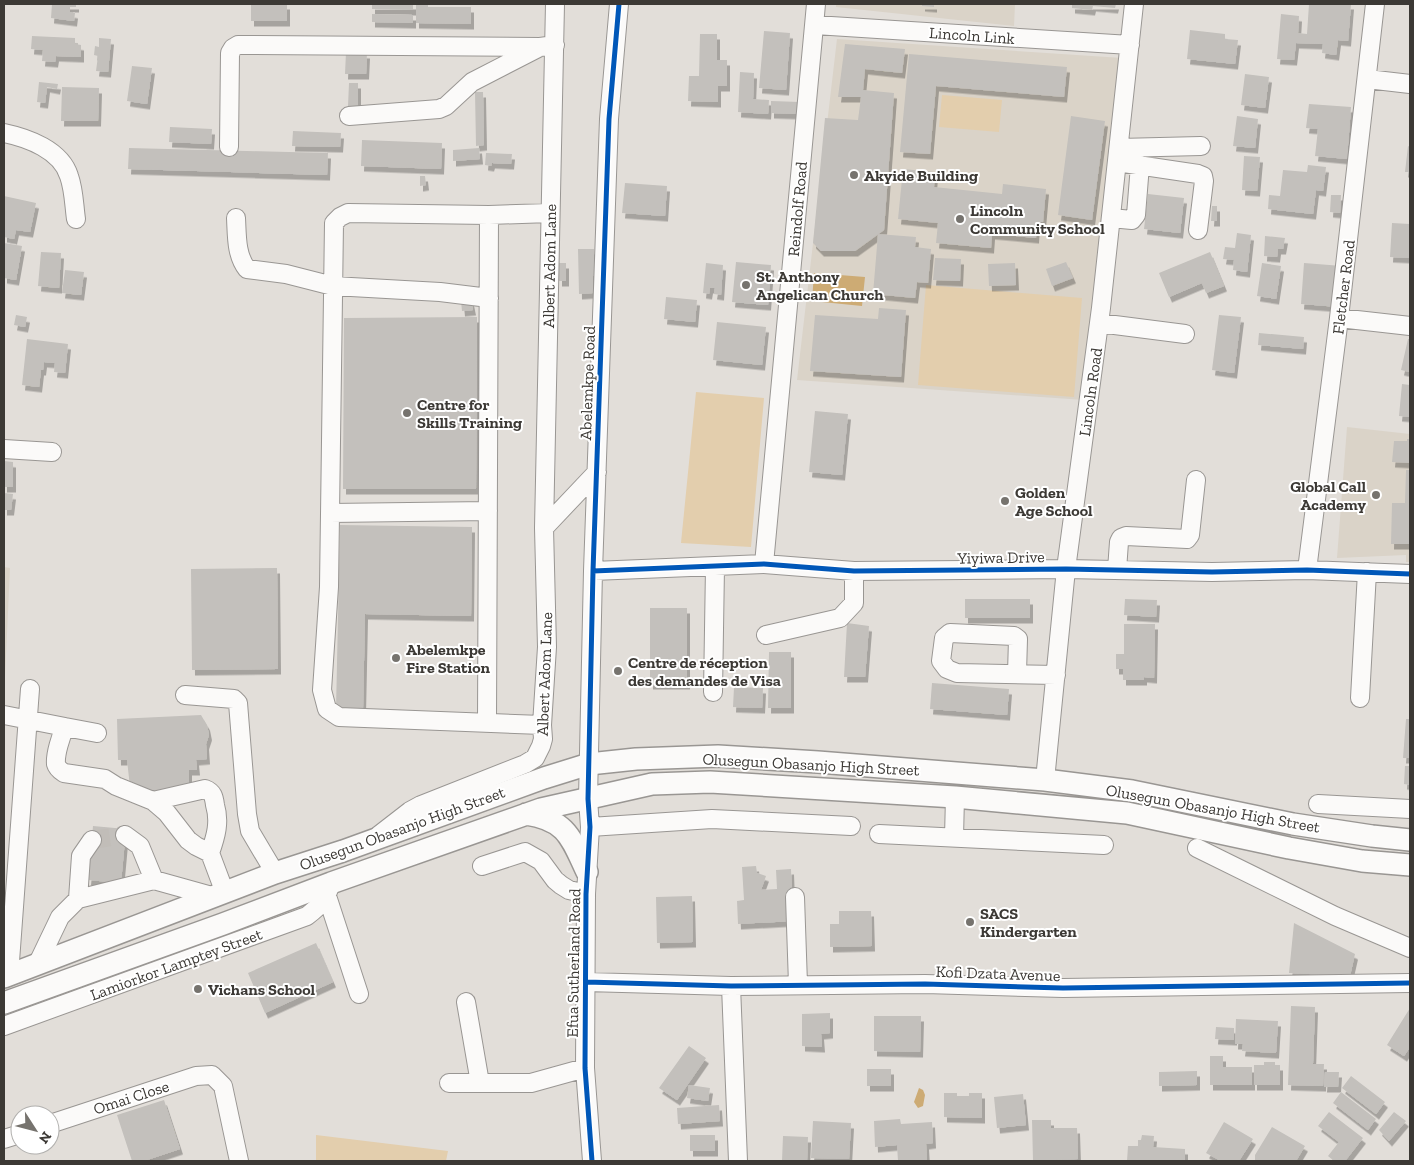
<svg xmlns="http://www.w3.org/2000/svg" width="1414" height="1165" viewBox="0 0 1414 1165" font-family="'Zilla Slab',serif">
	<defs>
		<filter id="shadow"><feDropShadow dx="3" dy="5.5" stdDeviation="0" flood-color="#0004"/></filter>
	</defs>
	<rect width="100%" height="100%" fill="#e2ded9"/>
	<path fill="#dad3c8" d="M836,4H1015L1014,26L836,7Z
		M837,39L1122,58L1084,400L797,380Z
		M1347,427L1410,434V562H1406V555L1337,558Z
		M4,567L10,568L4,699Z"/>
	<path fill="#e3cead" d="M942,95L1002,100L999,132L939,127Z
		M926,285L1082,298L1074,397L918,385Z
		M696,392L764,398L751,547L681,543Z
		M316,1135L448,1151L446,1161H316Z"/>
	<path fill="#cdab74" d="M814,273L865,277L862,306L812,301Z
		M919,1088L923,1090L925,1095L923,1106L918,1108L914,1102Z"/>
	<path fill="#c3c0bc" filter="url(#shadow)" d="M52,4H76V7H70V12L75,13L74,21L51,18Z
		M251,4H287V21H251Z
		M372,4H413V10L372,9Z
		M416,4H428V7H471V24L416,23Z
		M922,4H934V7L922,6Z
		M1072,4H1116L1115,8L1093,6L1092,10L1072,8Z
		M1309,4H1351L1348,41L1338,40L1336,55L1322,53L1323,44L1296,43L1294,60L1277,59L1281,14L1299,16L1298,33L1307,34Z
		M372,14L413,15V23L372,22Z
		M1190,30L1225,34V39L1238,40L1235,64L1187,59Z
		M764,31L790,33L786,90L759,88Z
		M700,34H717V60H727V86H718V102L688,101L689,76H699Z
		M32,36L75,38V44L81,45V57L56,56L55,62L42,61L43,50L31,49Z
		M99,38L111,39L108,72L96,71L98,56L94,55L95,46L99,47Z
		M845,44L905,49L902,73L865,69L863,90L894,93L884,230L855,251H821L813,243L825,118L858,120L861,97H838Z
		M346,52L367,53L366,74H345Z
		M909,54L1067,67L1064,97L936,86L930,154L900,152Z
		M132,66L152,68L147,104L127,101Z
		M740,72L754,73L753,99L769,100L768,114L738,112Z
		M1245,74L1269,77L1265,108L1241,105Z
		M39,82L58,84L57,89L47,87L45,103L37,102Z
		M349,83H358V106H348Z
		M62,87L99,88L98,121H61Z
		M475,92H483L484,145L476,146Z
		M771,101L800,102V114L771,113Z
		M1309,104L1351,107L1347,159L1315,156L1318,129L1306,128Z
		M1071,116L1105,121L1092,220L1058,215Z
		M1237,116L1258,119L1255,148L1233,146Z
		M170,127L212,129L211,144L169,142Z
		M293,131L341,133L340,147L292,146Z
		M362,140L442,143L441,169L361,166Z
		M1408,146L1410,147V172H1405Z
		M129,148L328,153L327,175L128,169Z
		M479,148L480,159L453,161V150Z
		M486,153L512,154L511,164L492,163L491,166L485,165Z
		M1244,156L1260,157L1257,191L1242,190Z
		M1308,165L1326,167L1323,191L1316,190L1313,214L1268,209L1269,195L1280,196L1283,170L1307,172Z
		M903,169L935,172L934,187L1002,194L1003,184L1046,189L1043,222H1037L1036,238L992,234L991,248L936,243L938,223L898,219Z
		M420,176H425L426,185L420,186Z
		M625,183L667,186L665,216L622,213Z
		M1148,194L1184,198L1180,233L1144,229Z
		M1331,195H1341L1340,213L1330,212Z
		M4,196L36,203L30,232L16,230L14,239L4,237Z
		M1212,206H1217V221H1211Z
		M1392,223L1410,224V258L1390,257Z
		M1237,233L1251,235L1247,272L1233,270L1234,260L1223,259L1225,247L1235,248Z
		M878,234L916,237L915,247L931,249L928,283L917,282L915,298L873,294Z
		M1265,236L1285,238L1283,249H1278L1277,257L1264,256Z
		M4,243L22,246L16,280L4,278Z
		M578,249H594V261H599L600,276H593V293L579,294Z
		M41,252L61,253L59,288L38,286Z
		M1210,252L1224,286L1206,293L1202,283L1169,297L1159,273Z
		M935,258L961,259L960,281L933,280Z
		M736,262L771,265L768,305L732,302Z
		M1066,262L1073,278L1052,286L1046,269Z
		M559,263H566V281H559Z
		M706,263L723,265L721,295L714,294L715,288H710L709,294L703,293Z
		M1015,263L1016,285L989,286L988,264Z
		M1262,263L1281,266L1276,299L1257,296Z
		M1304,263L1342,266L1339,307L1301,304Z
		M65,270L84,272L81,295L62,293Z
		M666,297L697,300L695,322L664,319Z
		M471,300L473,310L462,311L461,301Z
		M879,308L906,310L901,377L810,371L815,315L878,319Z
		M16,315L27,317L25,327L14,325Z
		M1219,315L1241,317L1234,373L1212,370Z
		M477,317L476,489H343L344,318Z
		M717,322L766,327L762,365L713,360Z
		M1259,333L1304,337L1303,349L1258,345Z
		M27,339L68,344L65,373L54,372L55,363L44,362L43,370H41L39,387L22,385Z
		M1408,339H1410V372L1401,370Z
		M1402,384L1410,385V417L1399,416Z
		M815,411L848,414L842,475L809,472Z
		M1407,439H1410V463L1392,462L1394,441H1407Z
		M4,461L13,462V487H4Z
		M1406,470H1410V544H1391L1392,503H1405Z
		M4,493L13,494L11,510H4Z
		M340,525L472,527L471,616L365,614L363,709H336Z
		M277,568L278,669L192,670L191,569Z
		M965,599H1030V618H965Z
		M1125,599L1157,600L1156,617L1124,615Z
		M650,608H687V684H650Z
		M847,623L869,626L865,677H844Z
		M1124,624H1155L1154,678L1144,677V680H1123V669H1116V654H1124Z
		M769,652H791V708H768Z
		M932,683L1009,689L1007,715L930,709Z
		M734,687L763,688L762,708L733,707Z
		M201,715L207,725L209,735L206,744L207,759L196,760L197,770H189V786L174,787V790L142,791V786L130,787L127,760H118L117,719Z
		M1406,719H1410V758H1403Z
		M1405,766H1410V785L1404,784Z
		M93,826L126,829L121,883L88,880Z
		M756,866L757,873L766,876L761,890L777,889L776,870L791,869L793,921L738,924L737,901L744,900L742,867Z
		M692,896L693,942L657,943L656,897Z
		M839,911H871L872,946L830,947V924H839Z
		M1294,923L1355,954L1350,976L1289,973Z
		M316,943L333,982L265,1013L248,973Z
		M1291,1006L1315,1007L1313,1064H1324L1323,1086L1288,1085Z
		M1410,1008V1047L1404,1056L1387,1045Z
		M830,1013V1033L821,1034L822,1047L802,1046V1014Z
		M874,1016H921L920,1052L874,1051Z
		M1236,1019L1278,1021L1276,1053L1242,1051L1243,1044H1235Z
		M1216,1027L1234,1028V1040L1215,1039Z
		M689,1046L706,1058L677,1100L659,1088Z
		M1210,1056H1223V1067H1252V1085H1210Z
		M1264,1062H1275V1065H1280V1085H1254V1065H1264Z
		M867,1069H891V1086H867Z
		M1197,1071V1085L1159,1086V1072Z
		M1325,1072H1339L1338,1087H1324Z
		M1351,1076L1385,1102L1376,1114L1342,1088Z
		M689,1085L710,1088L708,1101L687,1098Z
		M1341,1092L1376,1119L1368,1130L1333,1103Z
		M944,1093H957V1096H969V1093H982V1118L944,1117Z
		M1023,1094L1026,1125L997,1128L994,1097Z
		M164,1100L180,1149L144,1161H132L117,1115Z
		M719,1105L720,1121L678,1124L677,1108Z
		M1329,1112L1363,1138L1345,1161H1334L1328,1156L1339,1142L1318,1126Z
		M1394,1112L1406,1121L1389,1141L1379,1130Z
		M900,1119L901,1124L932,1122L933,1143L926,1144L927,1161H898L897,1145L875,1147L874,1121Z
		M1032,1120H1051V1128H1077L1078,1159L1033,1161Z
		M813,1121L851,1123L849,1159L811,1158Z
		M1224,1122L1253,1139L1239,1161H1221L1206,1153Z
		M1272,1127L1305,1146L1296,1161H1255V1155Z
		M690,1135H715V1151H690Z
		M1142,1135L1154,1136L1153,1147L1185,1149V1161H1127L1128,1146H1138V1140H1141Z
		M783,1136L808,1137L807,1161H782Z"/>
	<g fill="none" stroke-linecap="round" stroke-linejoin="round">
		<path stroke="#c1bdb8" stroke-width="18" stroke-dasharray="18 9" stroke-linecap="butt" d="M92,840L125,835"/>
		<defs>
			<path id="minor" d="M815,25L1130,45
				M1367,79L1410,84
				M349,116L439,109L446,106L472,82L538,48
				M4,133C28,138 61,150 69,176C74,190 74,205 76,219
				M229,147L230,53L233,48L238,45L540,47L555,45
				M1119,148L1201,146
				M1117,162L1198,174L1203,176L1204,181L1198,230
				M236,218C237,236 236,255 247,269L286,274L333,286L440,292L489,298
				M1111,218L1132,220L1136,215L1140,165
				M1339,318L1410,326
				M1099,323L1185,334
				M4,449L52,452
				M330,513L488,511
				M544,528L555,4
				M764,564L816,4
				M1117,570L1119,542L1121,538L1126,536L1187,539L1190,535L1196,480
				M1307,570L1339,318L1375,4
				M593,571L764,564L854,571L1066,569L1212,572L1307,570L1410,574
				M766,635L840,618L854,603V571
				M1017,673L1018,639L1014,636L950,633L944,638L941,661L947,669L957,673L1056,675
				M713,692L715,567
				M185,695L234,699L238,703L247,814L250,831L275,873
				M1360,698L1367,572
				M4,715L65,727
				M487,723L489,215
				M542,725L339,717L327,709L322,690L329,587L334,223L340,217L348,213L489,215L550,213
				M97,733L65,727C61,736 55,754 56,764C57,768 61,771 64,773L105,779L116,786L153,801L167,813L188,840L196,846L210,853L225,893
				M1045,780L1066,569L1101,308L1134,4
				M153,801L205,789C213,792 214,797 215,805C220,822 216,836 210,853
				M1318,804L1410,809
				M590,827L712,819L851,826
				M879,834L1104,845
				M125,835L140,846L154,880
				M379,835L410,811L421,805L525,764L535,758L541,746L543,739L542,725L547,647L544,528L597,472
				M954,837L955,797
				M1197,848L1335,916L1410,948
				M482,866L525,852L541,861L555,880L561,885L569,890L586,894
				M327,896L359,994
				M795,897L798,984
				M78,899L81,856L92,840
				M37,965L60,917L78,899L154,880L215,897
				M9,975L30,689
				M586,982L731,986L925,984L1063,988L1410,983
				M731,986L738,1161
				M466,1002L480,1083
				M4,1026L307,916C321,905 326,900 331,883
				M449,1083H531L585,1068
				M50,1124L196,1076L212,1075L223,1086L239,1161
				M4,1139L20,1134
				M592,1161L585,1068L586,894L590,827L588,799L593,571L609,119L619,4"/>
			<path id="major" d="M526,814C567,820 571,838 587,872
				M4,977L275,873L343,851L544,778L589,764L636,759L718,756L818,762L1045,780L1132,791L1293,824L1372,836L1410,840
				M4,1003L223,924L331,883L541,809L652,784L710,782L955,797L1127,813L1289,848L1362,861L1410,865"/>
		</defs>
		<use href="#minor" stroke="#999693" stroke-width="20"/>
		<use href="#major" stroke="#999693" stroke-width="24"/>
		<use href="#minor" stroke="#fbfaf9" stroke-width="18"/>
		<use href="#major" stroke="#fbfaf9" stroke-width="21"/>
		<defs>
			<path id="cycleway" d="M593,571L764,564L854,571L1066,569L1212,572L1307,570L1410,574
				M586,982L731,986L925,984L1063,988L1410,983
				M592,1161L585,1068L586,894L590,827L588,799L593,571L609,119L619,4"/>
		</defs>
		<use href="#cycleway" stroke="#fff" stroke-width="8"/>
		<use href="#cycleway" stroke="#0057b8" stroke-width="5"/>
	</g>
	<g fill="#76736e" stroke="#fff" stroke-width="2">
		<circle cx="854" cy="175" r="5"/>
		<circle cx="960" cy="219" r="5"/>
		<circle cx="746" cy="285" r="5"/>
		<circle cx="407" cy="413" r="5"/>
		<circle cx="1376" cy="495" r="5"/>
		<circle cx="1005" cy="501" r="5"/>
		<circle cx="396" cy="658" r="5"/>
		<circle cx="618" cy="671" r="5"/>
		<circle cx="970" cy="922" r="5"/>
		<circle cx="198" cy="989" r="5"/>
	</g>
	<g text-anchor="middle" stroke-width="4" stroke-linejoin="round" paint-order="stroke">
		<g font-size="16" fill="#3c3935" stroke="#fff">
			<text transform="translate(972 35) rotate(4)" y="6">Lincoln Link</text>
			<text transform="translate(797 209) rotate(-85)" y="6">Reindolf Road</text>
			<text transform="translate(549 266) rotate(-89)" y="6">Albert Adom Lane</text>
			<text transform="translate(1343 287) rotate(-83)" y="6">Fletcher Road</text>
			<text transform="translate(587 383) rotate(-88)" y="6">Abelemkpe Road</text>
			<text transform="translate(1090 392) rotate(-82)" y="6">Lincoln Road</text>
			<text transform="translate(1001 557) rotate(-1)" y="6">Yiyiwa Drive</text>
			<text transform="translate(544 674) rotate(-88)" y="6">Albert Adom Lane</text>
			<text transform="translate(811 764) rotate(3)" y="6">Olusegun Obasanjo High Street</text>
			<text transform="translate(1213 808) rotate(10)" y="6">Olusegun Obasanjo High Street</text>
			<text transform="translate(402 828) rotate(-20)" y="6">Olusegun Obasanjo High Street</text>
			<text transform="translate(573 963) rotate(-89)" y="6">Efua Sutherland Road</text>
			<text transform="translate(176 964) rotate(-20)" y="6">Lamiorkor Lamptey Street</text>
			<text transform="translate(998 973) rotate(2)" y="6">Kofi Dzata Avenue</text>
			<text transform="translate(131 1097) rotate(-18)" y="6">Omai Close</text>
		</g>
		<g font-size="16" font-weight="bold" fill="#3c3935" stroke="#fff" text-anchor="start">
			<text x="864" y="181">Akyide Building</text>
			<text x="970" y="216">Lincoln<tspan x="970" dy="18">Community School</tspan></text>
			<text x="756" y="282">St. Anthony<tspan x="756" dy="18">Angelican Church</tspan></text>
			<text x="417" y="410">Centre for<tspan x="417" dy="18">Skills Training</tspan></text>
			<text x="1366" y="492" text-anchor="end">Global Call<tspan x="1366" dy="18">Academy</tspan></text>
			<text x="1015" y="498">Golden<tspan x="1015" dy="18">Age School</tspan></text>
			<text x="406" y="655">Abelemkpe<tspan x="406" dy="18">Fire Station</tspan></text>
			<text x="628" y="668">Centre de réception<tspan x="628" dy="18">des demandes de Visa</tspan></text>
			<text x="980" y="919">SACS<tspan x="980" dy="18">Kindergarten</tspan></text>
			<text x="208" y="995">Vichans School</text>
		</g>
	</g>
	<rect width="1414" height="1165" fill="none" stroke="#3c3935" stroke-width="10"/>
	<g transform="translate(35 1130) rotate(126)"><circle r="24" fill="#ffffff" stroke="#b1b0ae"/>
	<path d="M0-4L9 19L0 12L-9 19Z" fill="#76736e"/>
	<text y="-8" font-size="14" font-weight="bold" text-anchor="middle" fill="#3c3935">N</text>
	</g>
</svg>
